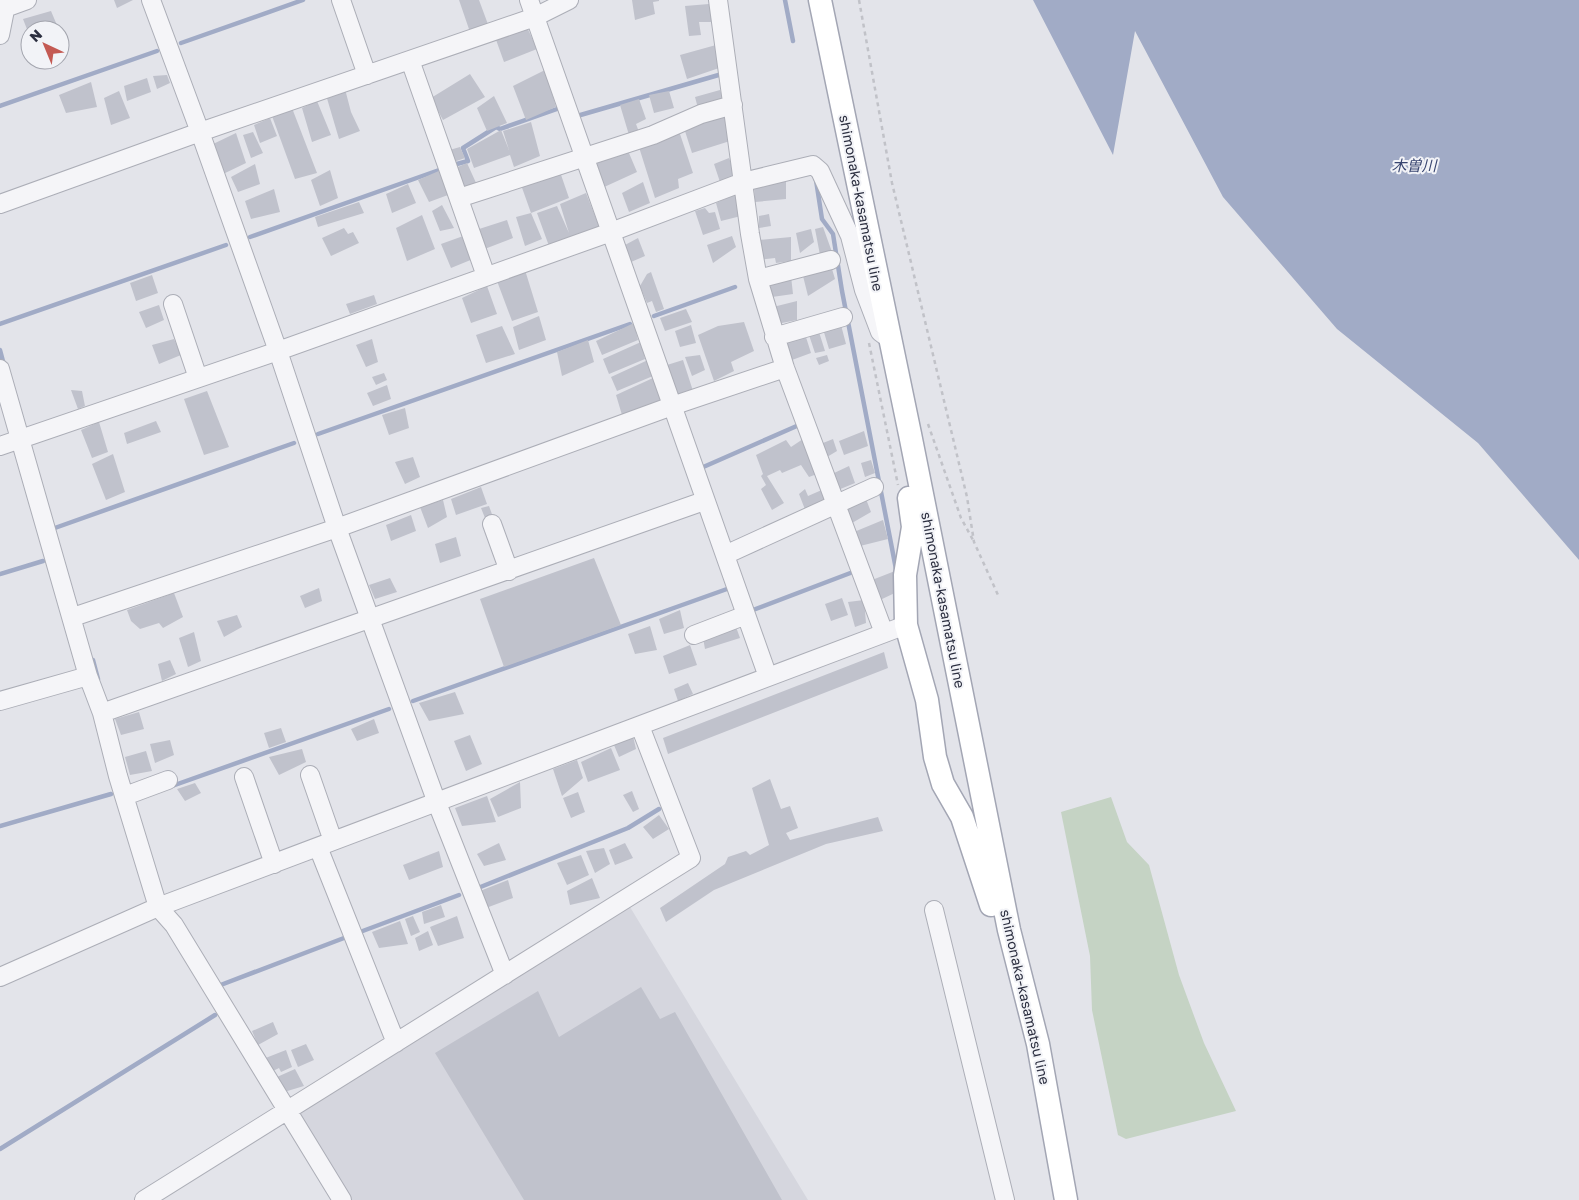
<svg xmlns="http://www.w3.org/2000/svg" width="1579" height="1200" viewBox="0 0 1579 1200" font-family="'Golos Text','Noto Sans JP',sans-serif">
	<rect width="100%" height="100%" fill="#e3e4ea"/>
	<path fill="#d5d6de" d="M630,907L808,1200H346L293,1113Z"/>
	<path fill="#c5d3c4" d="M1111,797L1127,842L1149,865L1179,975L1204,1043L1236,1111L1126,1139L1118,1135L1092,1010L1090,956L1061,812Z"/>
	<path fill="#a1abc6" d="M1033,0H1579V560L1478,443L1337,329L1223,197L1135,31L1113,155Z"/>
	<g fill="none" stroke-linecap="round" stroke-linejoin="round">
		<path stroke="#a1abc6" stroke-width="4.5" d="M785,0L793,41
			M181,43L303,0
			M0,106L157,51
			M576,113L577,116L722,74
			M453,165L468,161L463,148L496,127L500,129L557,109
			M816,180L822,219L833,234L842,291L896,569
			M250,237L442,169
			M654,316L735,287
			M0,324L226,245
			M0,350L4,365
			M318,434L630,324
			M701,468L799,425
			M52,529L294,443
			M0,574L43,561
			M753,610L853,572
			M93,660L98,679
			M413,701L727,589
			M172,786L389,709
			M0,826L111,794
			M478,888L628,828L659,809
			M360,932L459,895
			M220,987L218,986L344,938
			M0,1149L215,1015"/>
	</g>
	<path fill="#c0c2cc" d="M114,0H133L117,8Z
		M459,0H479L489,27L471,35Z
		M632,0H659V1L653,2L655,14L635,20Z
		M709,4L712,22H699L701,35L689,36L685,6Z
		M51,11L59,30H30V37L23,19Z
		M526,25L537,49L504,62L495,37Z
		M716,45L722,67L687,79L680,55Z
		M545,70L556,107L526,120L513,86Z
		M470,74L485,97L443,120L431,98Z
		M167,75L170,83L157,89L153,76Z
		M147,78L151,92L127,101L124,86Z
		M91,82L97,107L66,113L59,95Z
		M345,89L351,112L360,131L339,139L326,95Z
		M720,90L725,104L699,112L695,97Z
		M119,91L130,118L111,125L104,98Z
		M669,91L674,108L654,113L649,95Z
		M494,96L507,123L487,131L477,108Z
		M639,99L646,119L636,124L639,132L629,135L620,105Z
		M317,101L331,135L312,142L302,108Z
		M292,108L317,173L295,179L272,116Z
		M725,112L730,141L692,153L684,128Z
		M270,118L277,136L260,143L254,125Z
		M531,122L540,156L514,167L510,155L474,168L467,149L501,130L509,150L503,131Z
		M678,128L693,173L678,179L679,188L655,198L638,144Z
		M253,132L263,153L251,158L243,135Z
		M236,133L246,163L221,175L211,145Z
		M626,146L637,172L602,188L591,158Z
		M460,147L465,158L451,163L446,151Z
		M729,158L737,178L720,182L714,164Z
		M467,163L477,185L461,191L453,169Z
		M255,164L260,184L238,192L231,177Z
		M559,169L569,198L531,213L542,239L525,246L516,217L531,213L520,182Z
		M330,170L338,198L320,206L311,180Z
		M441,170L448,195L429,202L418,180Z
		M786,181V199L755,202L754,187Z
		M643,182L650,203L629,212L622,193Z
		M408,184L416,203L392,213L386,194Z
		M274,189L280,212L251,219L245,201Z
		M586,193L600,229L549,246L537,213L557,206L569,233L560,204Z
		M736,194L741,216L721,221L716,203Z
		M359,202L364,213L318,227L315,217Z
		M442,205L454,228L440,231L432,211Z
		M705,208L709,213L715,212L720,229L703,235L695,211Z
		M769,214L771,226L759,228V216Z
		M422,215L435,249L407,261L396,228Z
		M507,220L513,238L482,250L476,230Z
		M823,227L832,252L820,255L815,229Z
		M344,228L348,234L353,232L359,243L331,256L322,238Z
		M811,229L814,242L800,253L796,233Z
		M466,235L473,259L451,268L441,244Z
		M732,236L736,247L713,263L707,245Z
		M791,237V261L776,263L775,258L758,260V240Z
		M638,238L645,256L631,262L625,245Z
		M832,269L835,279L808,296L803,276Z
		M525,270L538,312L512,321L497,281Z
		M651,272L664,309L656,312L652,301L647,303L640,286L647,274Z
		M152,275L158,293L136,301L130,283Z
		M791,276L793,294L772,297L767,282Z
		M487,286L497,314L471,323L462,298Z
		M374,295L377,304L350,314L346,304Z
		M797,301V320L777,324L773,307Z
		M159,305L164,320L146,328L139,312Z
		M686,309L692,322L665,331L660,318Z
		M539,316L546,340L519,350L513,327Z
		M744,322L754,351L731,362L734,371L714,381L698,335L718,326Z
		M634,323L638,340L602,355L596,341Z
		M691,325L696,343L680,347L675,331Z
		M841,325L846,344L829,349L823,329Z
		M502,326L515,354L486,363L476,335Z
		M808,332H819L825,351L815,353Z
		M805,334L811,353L792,360L785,344Z
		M174,339L181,355L159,364L152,345Z
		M372,339L378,362L366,367L356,345Z
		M588,340L594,362L562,376L557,352Z
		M641,342L645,359L609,374L603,359Z
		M700,355L705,370L692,376L685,357Z
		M827,355L829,361L819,365L816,358Z
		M648,360L653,376L617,391L611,377Z
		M683,360L693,391L677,394L667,365Z
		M384,373L387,380L376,385L372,377Z
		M653,378L661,402L622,415L616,395Z
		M387,385L391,399L373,406L367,393Z
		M71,390L82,391L85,406L78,409Z
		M207,391L229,447L204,455L184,399Z
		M405,408L409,428L389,435L382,415Z
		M156,421L161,432L127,444L124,433Z
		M99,422L108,452L92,458L81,430Z
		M864,431L868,446L844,455L839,441Z
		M803,439L817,474L809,477L801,465L782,473L780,470L767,476L784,503L772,510L761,489L766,485L761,476L763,474L756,455L786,440L791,447Z
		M833,439L837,451L827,457L823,443Z
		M113,454L125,492L106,500L92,464Z
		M413,457L420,477L405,484L395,462Z
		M871,460L875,473L865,477L861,463Z
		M849,466L855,483L838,490L832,474Z
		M481,487L487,504L456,515L451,499Z
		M805,489L808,496L824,489L829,502L806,512L799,494Z
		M866,499L871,512L852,523L847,507Z
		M443,500L447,517L428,528L420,507Z
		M489,506L493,517L487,523L481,508Z
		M411,515L416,531L391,541L386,525Z
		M883,520L888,539L860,546L854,532Z
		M456,537L461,556L440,563L435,544Z
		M594,558L621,625L504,667L480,599Z
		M895,571L899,591L880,600L872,580Z
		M390,578L397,592L375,599L369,585Z
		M319,588L322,601L305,608L300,596Z
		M174,593L183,617L163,628L159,623L140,629L131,621L127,610Z
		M842,598L848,615L831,621L825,604Z
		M864,600L866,623L855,627L848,602Z
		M680,610L684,628L664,634L659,619Z
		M237,615L242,627L224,637L217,621Z
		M650,626L657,650L635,654L628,634Z
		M736,627L740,638L705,649L703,638Z
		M194,632L201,661L188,667L179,638Z
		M690,645L697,665L669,674L663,656Z
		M884,652L888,668L668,754L663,738Z
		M170,660L176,674L162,681L158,664Z
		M688,683L693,694L678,701L674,689Z
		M455,692L464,714L429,721L419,703Z
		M139,712L144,729L121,735L115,719Z
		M374,719L379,733L357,741L351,729Z
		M281,728L286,742L269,748L264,733Z
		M470,735L482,764L466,771L454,741Z
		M633,736L636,749L619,757L614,745Z
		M170,740L174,755L155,763L150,744Z
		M611,748L620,770L588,782L581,762Z
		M302,749L306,762L279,775L269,757Z
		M146,751L152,771L130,775L125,757Z
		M577,760L583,778L562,796L553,769Z
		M770,779L781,809L790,806L798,828L786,833L790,840L878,817L883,831L826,844L714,890L666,922L660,908L725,864L728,857L746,851L750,855L769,845L752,788Z
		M520,782L521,808L498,817L490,799Z
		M195,783L201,793L185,801L177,789Z
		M632,791L639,809L633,812L623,795Z
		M578,792L585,812L571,818L563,798Z
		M487,796L496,822L462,826L455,808Z
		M659,815L669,829L653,839L643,827Z
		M499,843L506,860L484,866L477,854Z
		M625,843L633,858L615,865L609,850Z
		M604,848L610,864L595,873L586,851Z
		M439,851L443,867L409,880L403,865Z
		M581,855L589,875L567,885L557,863Z
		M592,878L600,898L570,905L567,891Z
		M508,880L513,898L486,908L480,891Z
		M441,905L445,917L424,924L422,912Z
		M413,916L420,932L411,936L405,919Z
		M457,916L464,938L438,946L430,927Z
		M400,921L408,944L379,948L372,932Z
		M428,931L433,945L419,951L415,938Z
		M641,987L660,1019L675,1012L782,1200H524L435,1053L538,991L559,1037Z
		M273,1022L278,1034L258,1045L252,1031Z
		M306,1044L314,1060L298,1067L291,1050Z
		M286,1050L292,1067L281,1072L279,1068L273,1071L263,1059Z
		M295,1069L304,1086L284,1092L277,1077Z"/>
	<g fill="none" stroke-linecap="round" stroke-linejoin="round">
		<defs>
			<path id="minor" d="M151,0L200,132L278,351L337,528L437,803L505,975
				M341,0L367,75
				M529,0L768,677
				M718,0L750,234L758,279L785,368L884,633
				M0,6L5,8L27,0
				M0,35L7,0
				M410,60L486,276
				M459,198L653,135L701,114L733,105
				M0,204L200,132L535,17L569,0
				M758,279L831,260
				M173,304L198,378
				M774,337L843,317
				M0,369L88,676L102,713L118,776L158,907L174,925L342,1200
				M0,446L278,351L611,232L743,182L813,165L820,171L850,236L864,290L880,332L884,335
				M492,524L509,571
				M725,555L874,487
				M73,617L337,528L672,406L785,368
				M694,635L746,615
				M0,701L88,676
				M102,713L704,501
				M310,775L333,841
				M244,777L274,864
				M125,796L168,780
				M318,847L396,1043
				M934,910L1005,1200
				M0,977L158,907L906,625
				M144,1200L691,858L640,726"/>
			<path id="major" d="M820,0L910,434L1009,930L1038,1044L1066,1200
				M909,498L913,527L905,575L906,625L927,700L935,757L943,784L962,817L991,905"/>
		</defs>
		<use href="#minor" stroke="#acaeb7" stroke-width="20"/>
		<use href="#major" stroke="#a3a6b4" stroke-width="25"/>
		<path stroke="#c1c2c8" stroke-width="2.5" stroke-dasharray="4 4" stroke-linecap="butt" d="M859,0L892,183L967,497L974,542L998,595
			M869,343L898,485
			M928,424L961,518L973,540"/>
		<use href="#minor" stroke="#f5f5f8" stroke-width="18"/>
		<use href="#major" stroke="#fff" stroke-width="22"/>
	</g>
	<g text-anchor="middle" stroke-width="4" stroke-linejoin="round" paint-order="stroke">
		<g font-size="14" fill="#2c2f40" stroke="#f2f3f7">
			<text transform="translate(861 203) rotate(79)" y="5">shimonaka-kasamatsu line</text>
			<text transform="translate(943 600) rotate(79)" y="5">shimonaka-kasamatsu line</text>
			<text transform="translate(1025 997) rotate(77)" y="5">shimonaka-kasamatsu line</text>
		</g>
		<g font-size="15" font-style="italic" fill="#394671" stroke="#f2f3f7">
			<text x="1414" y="171">木曽川</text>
		</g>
	</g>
	<g transform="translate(45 45) rotate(316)"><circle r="24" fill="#f2f3f7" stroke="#a3a5ae"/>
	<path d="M0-4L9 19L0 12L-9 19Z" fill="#c45a53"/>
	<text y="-8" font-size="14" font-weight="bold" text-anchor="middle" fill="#2c2f40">N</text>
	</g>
</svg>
